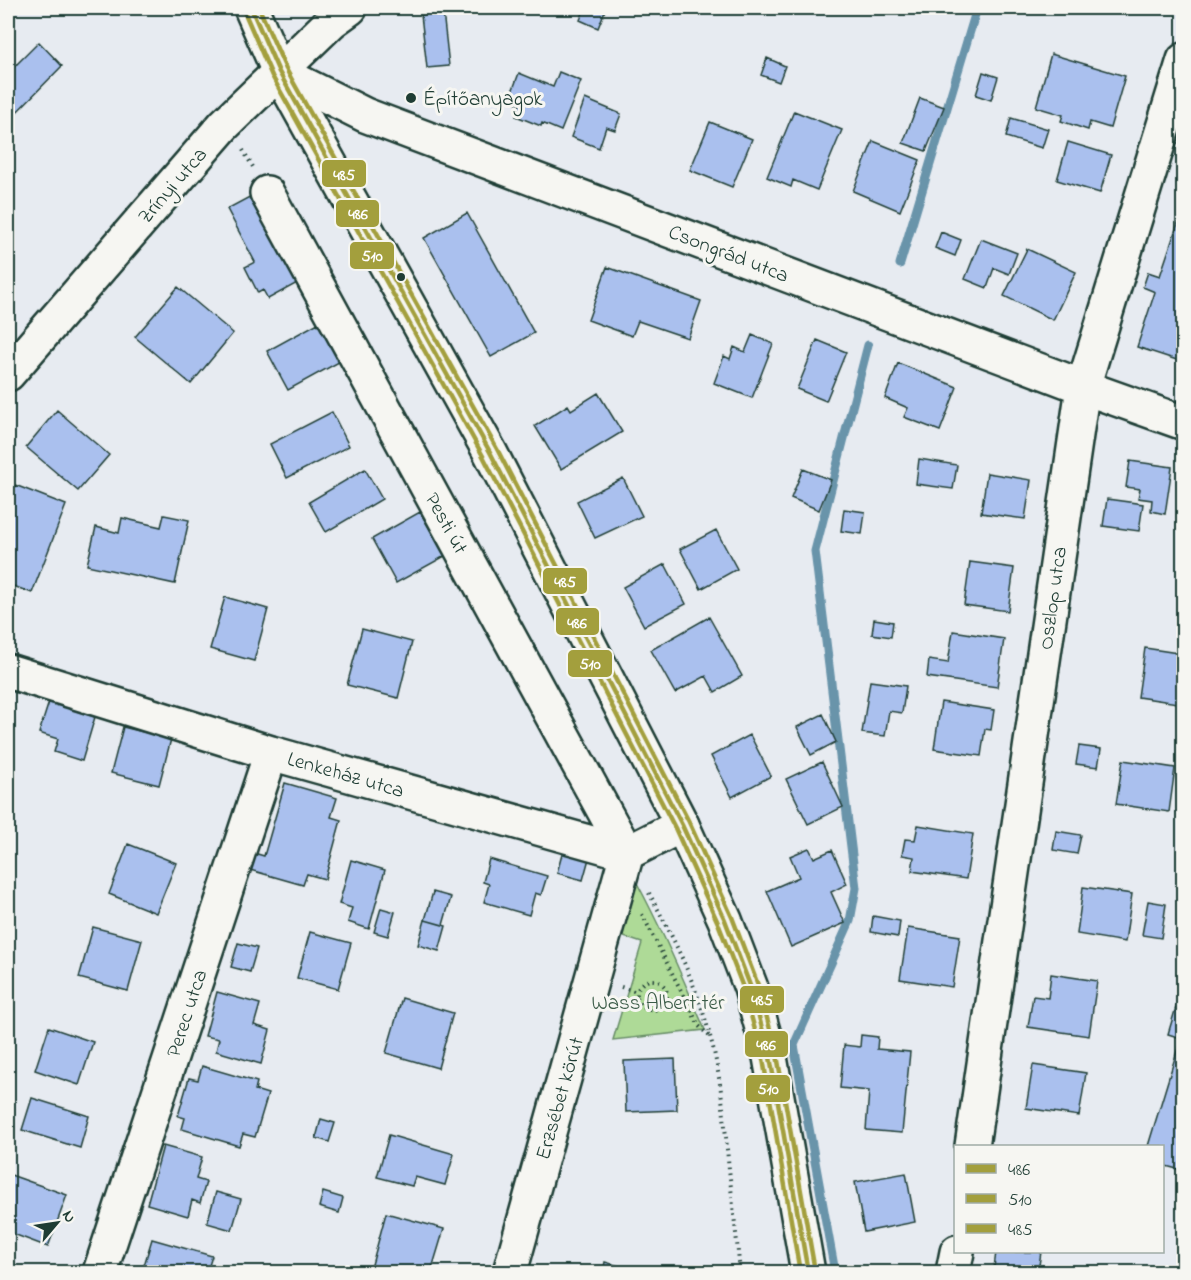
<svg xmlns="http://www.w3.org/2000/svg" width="1191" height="1280" viewBox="0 0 1191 1280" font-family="'Indie Flower',sans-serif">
	<rect width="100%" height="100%" fill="#e7ebf1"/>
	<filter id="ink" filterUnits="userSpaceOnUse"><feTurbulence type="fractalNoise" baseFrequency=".0167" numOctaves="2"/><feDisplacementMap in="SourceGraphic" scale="12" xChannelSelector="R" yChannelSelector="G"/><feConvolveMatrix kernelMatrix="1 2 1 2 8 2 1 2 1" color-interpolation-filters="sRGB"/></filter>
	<g filter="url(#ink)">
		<path fill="#aeda97" stroke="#668c66" stroke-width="1.5" d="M637,883C663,931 684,980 705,1030L613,1040L642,943L621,936Z"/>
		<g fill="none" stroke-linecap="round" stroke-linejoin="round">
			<path stroke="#6994aa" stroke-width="9" d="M900,264L977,8
				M835,1272L794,1045L850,921L856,888L815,551L868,345"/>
		</g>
		<path fill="#aac0ee" stroke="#1f3d34" stroke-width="1.5" d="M585,8H606L598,28L580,20Z
			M443,12L449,66L427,68L421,15Z
			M39,42L62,66L8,121V73Z
			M1051,54L1125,76L1110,128L1090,122L1088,130L1061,121L1063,115L1036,107Z
			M767,58L785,66L779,82L761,75Z
			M559,72L581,81L561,131L542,123L541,126L516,116L520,104L509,100L519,73L553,87Z
			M983,72L998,77L991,100L976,95Z
			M920,98L944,107L926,151L903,143Z
			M585,99L621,114L615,130L606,127L599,148L571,137Z
			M794,111L842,130L817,190L793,180L791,187L767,177Z
			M1011,118L1048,129L1042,148L1006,137Z
			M710,122L752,139L732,187L690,170Z
			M873,141L920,160L900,211L853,191Z
			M1068,142L1111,155L1100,193L1057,180Z
			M255,194L301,281L268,299L263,290L258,293L245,267L255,262L227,209Z
			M1182,211H1184V349L1180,361L1137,347L1155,292L1143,287L1148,272L1160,276Z
			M467,213L534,333L491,357L424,238Z
			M941,232L961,240L955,256L935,248Z
			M981,239L1017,253L1009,274L994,268L987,288L965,279Z
			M1027,249L1076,272L1053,320L1004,296Z
			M607,267L701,301L688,338L638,321L632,336L588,320Z
			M178,287L233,333L191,384L135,337Z
			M318,323L339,362L288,390L267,351Z
			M752,335L773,344L752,398L714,383L724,356L730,359L734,347L745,352Z
			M817,340L846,352L826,401L797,389Z
			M898,363L957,387L940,431L904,417L908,408L885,398Z
			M598,393L622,432L561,469L535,426L568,405L571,410Z
			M57,410L109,455L78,491L26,447Z
			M332,412L349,446L287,478L270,444Z
			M919,459L957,465L953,489L916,484Z
			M1130,461L1172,467L1165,514L1151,511L1152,500L1138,498L1140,489L1126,487Z
			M365,469L382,499L326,532L309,502Z
			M803,469L831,480L819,510L791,498Z
			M987,473L1031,480L1025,519L981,513Z
			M623,478L642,516L595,538L577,501Z
			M15,485L66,505L32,593L8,584V502Z
			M1107,499L1143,504L1139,531L1103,526Z
			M844,509L865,512L862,534L841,531Z
			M420,512L445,556L396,583L372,539Z
			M164,515L189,520L175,584L87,565L96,527L119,533L122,518L161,527Z
			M716,530L737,569L701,589L680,549Z
			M970,562L1014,568L1008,611L964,605Z
			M665,564L686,604L644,626L623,587Z
			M225,597L268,609L254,661L210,649Z
			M709,617L742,676L715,692L706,676L675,693L651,650Z
			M874,619L893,622L891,637L872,634Z
			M362,629L412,642L398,698L347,685Z
			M953,631L1004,639L997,687L927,677L929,660L948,663Z
			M1145,648L1184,654V704L1138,697Z
			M870,681L906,686L902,713L889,711L885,736L862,733Z
			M49,702L95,717L82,761L54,752L58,739L39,733Z
			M941,702L994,710L991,730L985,729L981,756L934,749Z
			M823,714L836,742L811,755L797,727Z
			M123,727L171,739L159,785L111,773Z
			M750,735L771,776L732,797L711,756Z
			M1079,746L1101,749L1098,767L1076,764Z
			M1123,760L1175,768L1169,812L1116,804Z
			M822,762L843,807L808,824L786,779Z
			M285,783L337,798L331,817L341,820L325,879L307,874L303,885L250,870L254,853L264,856Z
			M918,825L973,834L966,879L912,871L914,857L902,855L905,839L915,840Z
			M1056,831L1081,835L1077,854L1053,850Z
			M128,844L176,863L156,913L109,894Z
			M564,847L590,855L583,880L557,873Z
			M809,848L814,858L832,850L847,884L831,892L845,923L791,947L767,891L799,877L790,856Z
			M489,859L547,876L541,895L535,893L529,915L484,902L489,884L483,882Z
			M351,860L385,870L369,929L348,922L352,908L339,904Z
			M1083,887L1132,894L1125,942L1077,934Z
			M433,892L451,897L443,925L425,920Z
			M1148,901L1166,904L1161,938L1142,935Z
			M381,908L395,912L388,936L374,932Z
			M873,916L900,921L898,937L871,932Z
			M425,920L446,926L439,951L418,945Z
			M93,927L142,940L128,991L79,978Z
			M908,928L960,936L952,987L900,979Z
			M310,932L351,943L338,989L297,978Z
			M238,943L257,948L250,972L231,967Z
			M1051,974L1097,981L1089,1036L1028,1027L1033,996L1048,998Z
			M1183,984L1184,1163L1181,1170L1162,1165V1146H1148L1181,1038L1168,1034Z
			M217,992L260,1004L254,1025L270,1030L261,1064L216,1051L219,1039L205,1036Z
			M402,998L453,1013L438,1068L386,1053Z
			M49,1027L93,1042L79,1085L35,1070Z
			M861,1035L878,1037L877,1049L910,1052L902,1133L866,1130L869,1091L840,1088L844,1045L860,1047Z
			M675,1059L677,1110L626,1112L624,1061Z
			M1033,1065L1086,1073L1079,1116L1026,1108Z
			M202,1066L257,1082L255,1090L268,1094L255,1137L243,1134L239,1146L182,1129L185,1118L178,1116L189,1078L198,1080Z
			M32,1098L89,1116L80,1148L22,1130Z
			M321,1119L335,1123L329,1142L316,1138Z
			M389,1135L454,1154L445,1185L415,1177L412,1186L377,1177Z
			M163,1146L202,1157L196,1179L206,1182L200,1203L192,1200L188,1216L147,1204Z
			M906,1173L915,1222L864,1232L855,1182Z
			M8,1174L67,1195L48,1247L8,1232Z
			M216,1192L241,1199L232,1230L207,1223Z
			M323,1192L343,1198L339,1213L319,1207Z
			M386,1213L444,1229L431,1272H370Z
			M152,1239L212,1256L207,1272H142Z
			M996,1252H1041L1038,1272H1017V1271L994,1268Z
			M605,1262L630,1269L629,1272H603Z"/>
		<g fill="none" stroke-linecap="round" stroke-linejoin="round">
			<defs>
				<path id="minor" d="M279,72L365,115L1083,387L1184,423
					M267,193L627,853L510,1272
					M8,671L271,753L627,853L682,825
					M972,1146L1083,387L1184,60
					M100,1272L271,753
					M953,1272L957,1252"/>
				<path id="secondary" d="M8,374L224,125L332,21L350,8"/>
				<path id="primary" d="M251,8L279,72L490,452L682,825L725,920L751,988L770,1057L808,1272"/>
			</defs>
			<use href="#minor" stroke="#1f3d34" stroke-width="38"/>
			<use href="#secondary" stroke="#1f3d34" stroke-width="38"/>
			<use href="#primary" stroke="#1f3d34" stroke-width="38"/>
			<path stroke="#1f3d34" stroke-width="4" stroke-dasharray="1.5 4.5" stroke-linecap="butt" d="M243,150L253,167
				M649,893C674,938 697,986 710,1036C720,1071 724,1113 727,1149C731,1190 736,1231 740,1272
				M642,914L699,1026L711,1038
				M637 995a15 15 0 1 1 30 0a15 15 0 1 1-30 0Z
				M621,987L637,992"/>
			<use href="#minor" stroke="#f6f6f2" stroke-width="33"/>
			<use href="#secondary" stroke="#f6f6f2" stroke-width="33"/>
			<use href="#primary" stroke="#f6f6f2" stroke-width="33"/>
			<defs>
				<path id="bus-1" d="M251,8L279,72L490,452L682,825L725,920L751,988L770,1057L808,1272"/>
				<path id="bus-2" d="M244,11L272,76L483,456L675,828L718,923L744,990L763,1059L800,1272"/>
				<path id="bus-3" d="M259,8L286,69L497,449L689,822L732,917L758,985L777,1055L815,1271"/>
			</defs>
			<use href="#bus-1" stroke="#f6f6f2" stroke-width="9"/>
			<use href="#bus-2" stroke="#f6f6f2" stroke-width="9"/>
			<use href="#bus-3" stroke="#f6f6f2" stroke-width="9"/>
			<use href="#bus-1" stroke="#a39f3d" stroke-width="4.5"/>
			<use href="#bus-2" stroke="#a39f3d" stroke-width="4.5"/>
			<use href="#bus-3" stroke="#a39f3d" stroke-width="4.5"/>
		</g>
	</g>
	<g fill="#1f3d34" stroke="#f6f6f2" stroke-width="2">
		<circle cx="411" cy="98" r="6"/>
		<circle cx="401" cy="277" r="5"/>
	</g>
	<g text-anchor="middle" stroke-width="6" stroke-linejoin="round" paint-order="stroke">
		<g font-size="21" fill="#1f3d34" stroke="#f6f6f2" text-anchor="start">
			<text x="423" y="105">Építőanyagok</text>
		</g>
		<g font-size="21" fill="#1f3d34" stroke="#f6f6f2">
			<text transform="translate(172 185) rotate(-49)" y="7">Zrínyi utca</text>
			<text transform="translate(729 253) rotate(21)" y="7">Csongrád utca</text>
			<text transform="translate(447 523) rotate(61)" y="7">Pesti út</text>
			<text transform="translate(1052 598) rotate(-82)" y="7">Oszlop utca</text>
			<text transform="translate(346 774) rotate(16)" y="7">Lenkeház utca</text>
			<text transform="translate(186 1013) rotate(-72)" y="7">Perec utca</text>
			<text transform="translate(559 1098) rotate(-74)" y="7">Erzsébet körút</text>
		</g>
		<g font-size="21" fill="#3c5c48" stroke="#f6f6f2">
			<text x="658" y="1009">Wass Albert tér</text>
		</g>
	</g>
	<g stroke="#f6f6f2" stroke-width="2">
		<rect x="321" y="159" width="46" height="29" rx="6" fill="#a39f3d"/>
		<rect x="335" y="199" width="45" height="29" rx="6" fill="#a39f3d"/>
		<rect x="349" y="241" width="46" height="29" rx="6" fill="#a39f3d"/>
		<rect x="542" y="567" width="46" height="28" rx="6" fill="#a39f3d"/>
		<rect x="555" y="607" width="45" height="29" rx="6" fill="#a39f3d"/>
		<rect x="567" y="649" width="46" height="29" rx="6" fill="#a39f3d"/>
		<rect x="739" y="985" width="46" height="29" rx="6" fill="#a39f3d"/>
		<rect x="744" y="1030" width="45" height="28" rx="6" fill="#a39f3d"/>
		<rect x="745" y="1074" width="46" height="29" rx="6" fill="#a39f3d"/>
	</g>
	<g font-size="16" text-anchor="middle" font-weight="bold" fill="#fff">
		<text x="344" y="180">485</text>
		<text x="358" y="219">486</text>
		<text x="372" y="261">510</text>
		<text x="565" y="587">485</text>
		<text x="577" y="628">486</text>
		<text x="590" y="669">510</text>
		<text x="762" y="1005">485</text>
		<text x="766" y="1050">486</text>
		<text x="768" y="1094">510</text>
	</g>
	<rect width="1191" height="1280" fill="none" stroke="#f6f6f2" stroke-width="30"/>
	<rect x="15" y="15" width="1161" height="1250" fill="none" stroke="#1f3d34" stroke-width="2" filter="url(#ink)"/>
	<rect x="954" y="1145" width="210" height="108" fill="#f6f6f2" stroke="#a0aca6" stroke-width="1.5"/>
	<rect x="966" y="1164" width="30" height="9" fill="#a39f3d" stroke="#a0aca6" stroke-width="1.5"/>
	<text x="1008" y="1175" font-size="18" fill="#1f3d34">486</text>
	<rect x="966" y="1194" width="30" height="9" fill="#a39f3d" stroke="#a0aca6" stroke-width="1.5"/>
	<text x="1008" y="1205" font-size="18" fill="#1f3d34">510</text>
	<rect x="966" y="1224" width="30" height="9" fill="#a39f3d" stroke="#a0aca6" stroke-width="1.5"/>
	<text x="1008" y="1235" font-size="18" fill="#1f3d34">485</text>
	<g transform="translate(57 1223) rotate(61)" stroke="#f6f6f2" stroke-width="4.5" paint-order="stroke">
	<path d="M0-4.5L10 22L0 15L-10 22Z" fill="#1f3d34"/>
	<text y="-9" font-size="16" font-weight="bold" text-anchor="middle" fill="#1f3d34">N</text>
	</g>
</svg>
